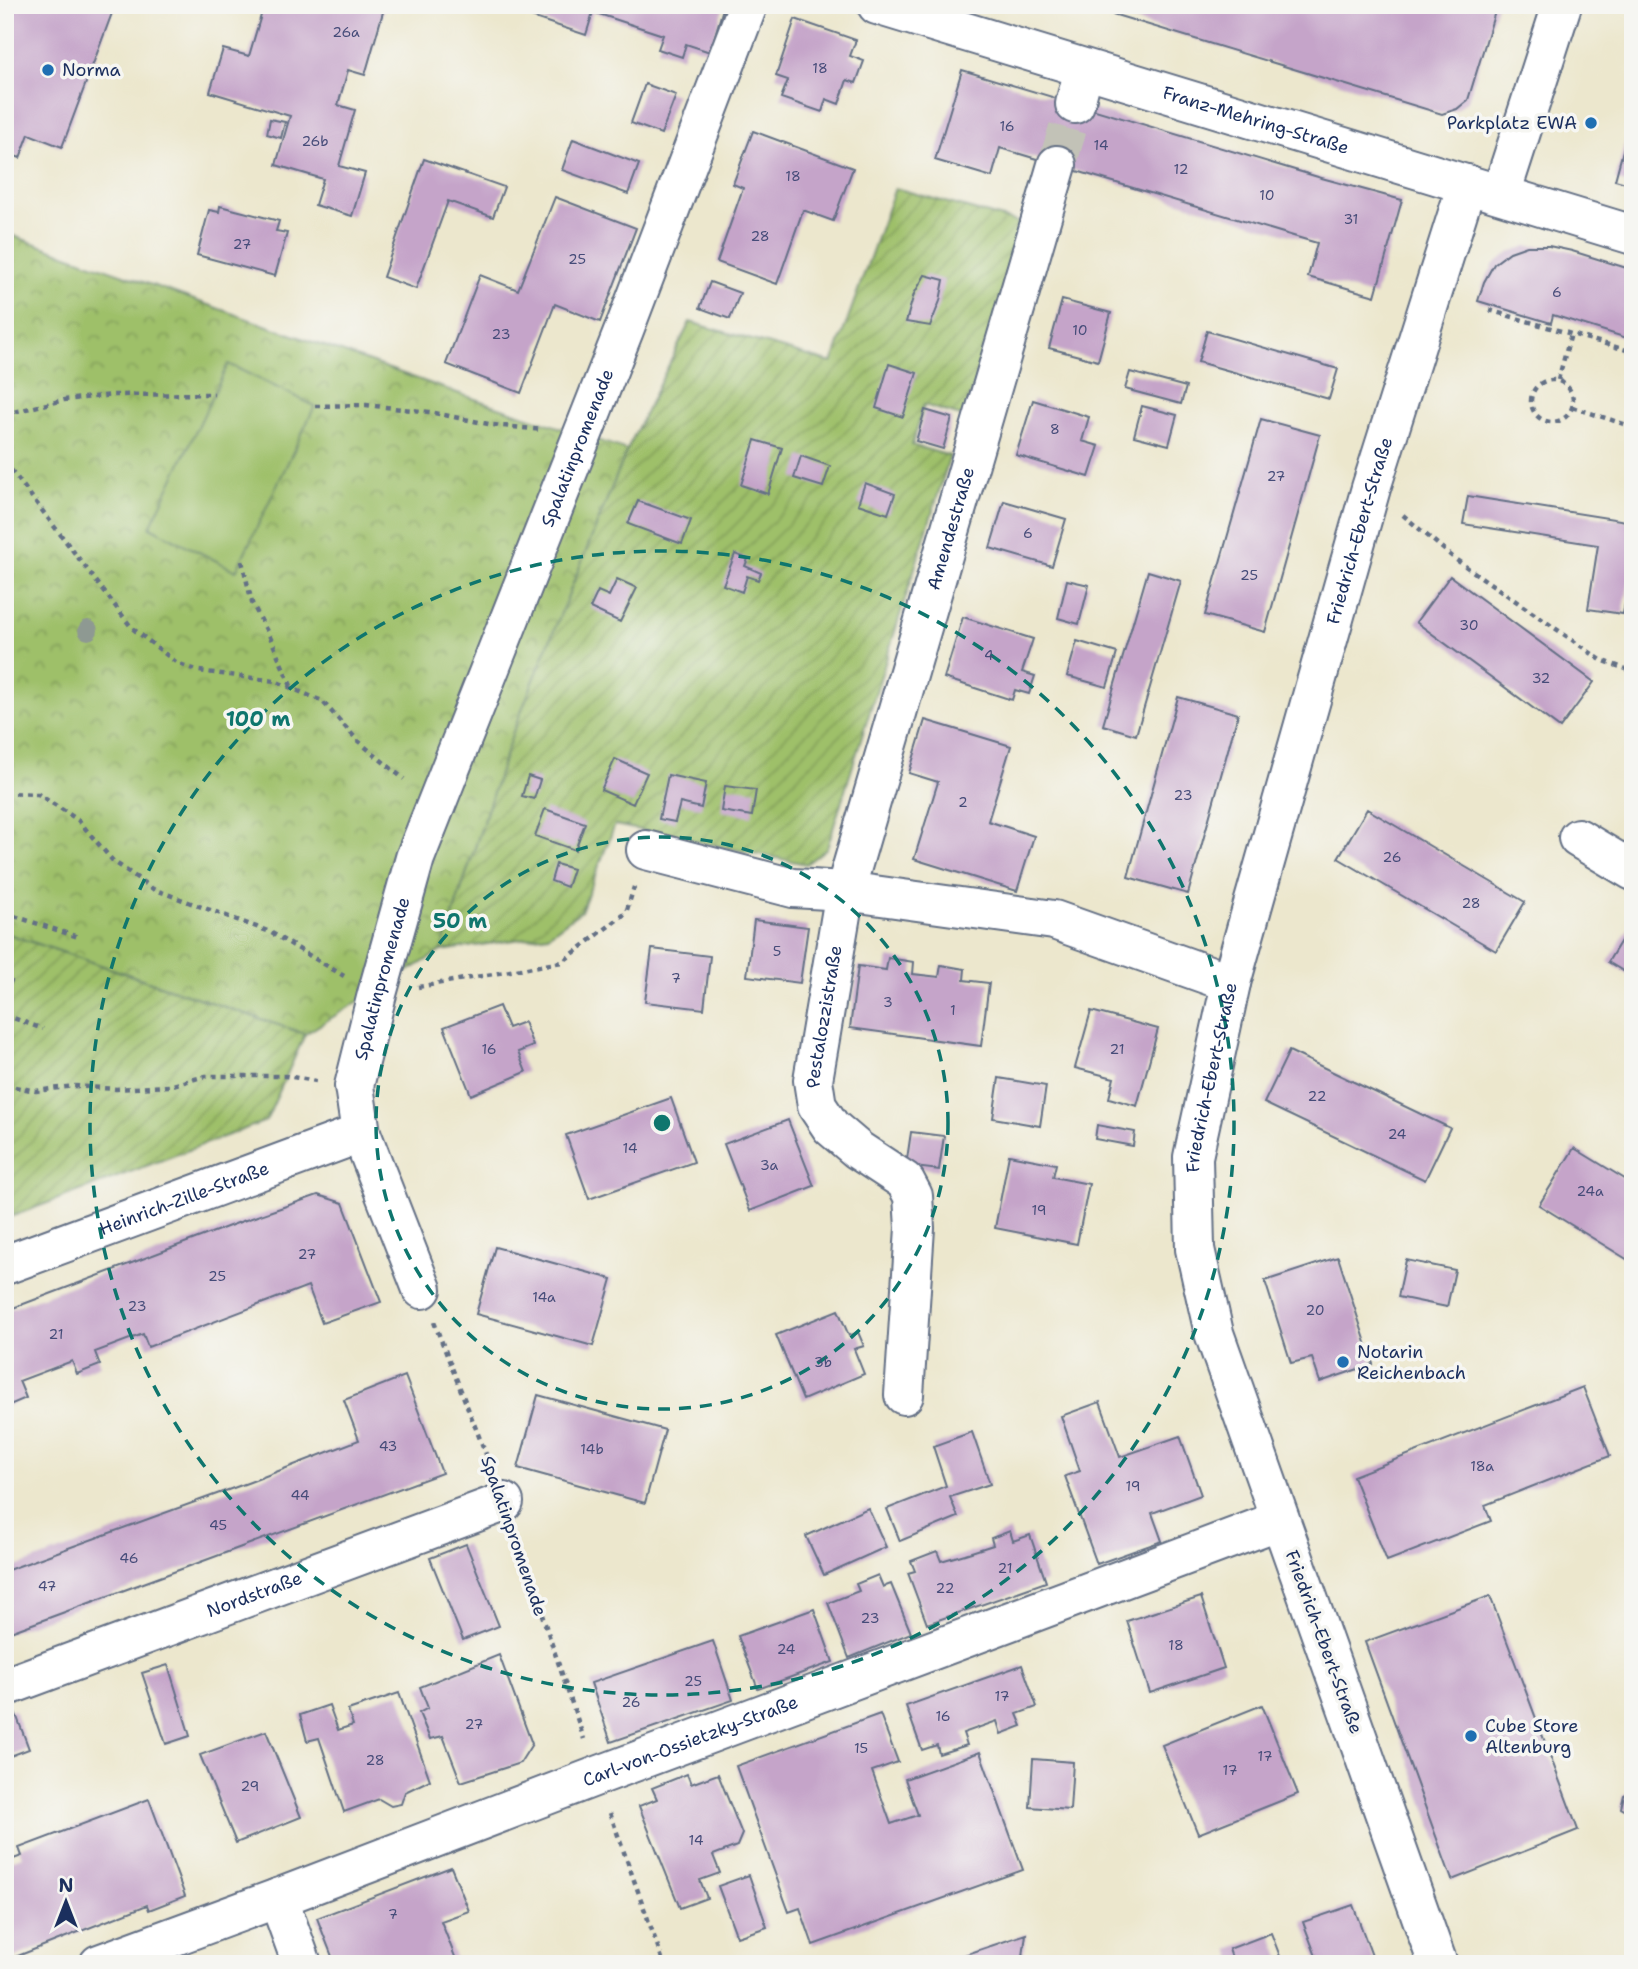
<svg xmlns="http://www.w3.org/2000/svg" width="1638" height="1969" viewBox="0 0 1638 1969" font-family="'Shantell Sans',sans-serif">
	<defs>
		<pattern id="park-crowns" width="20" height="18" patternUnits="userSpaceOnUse" patternTransform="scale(1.75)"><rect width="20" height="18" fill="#9ec069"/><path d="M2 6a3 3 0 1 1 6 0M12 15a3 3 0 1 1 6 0" fill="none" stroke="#809c5a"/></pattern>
		<pattern id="garden-furrows" width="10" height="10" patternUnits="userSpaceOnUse" patternTransform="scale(1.75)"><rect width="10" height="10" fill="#9ec069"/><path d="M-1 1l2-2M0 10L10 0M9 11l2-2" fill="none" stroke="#809c5a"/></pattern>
	</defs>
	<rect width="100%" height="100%" fill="#f6f6f2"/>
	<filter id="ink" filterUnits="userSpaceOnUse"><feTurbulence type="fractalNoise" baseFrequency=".0143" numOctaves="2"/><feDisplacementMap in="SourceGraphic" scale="14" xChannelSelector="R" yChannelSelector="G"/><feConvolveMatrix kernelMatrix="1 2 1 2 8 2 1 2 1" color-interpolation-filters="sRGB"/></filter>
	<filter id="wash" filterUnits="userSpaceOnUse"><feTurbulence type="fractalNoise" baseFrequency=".00686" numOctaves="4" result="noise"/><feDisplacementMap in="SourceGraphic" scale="28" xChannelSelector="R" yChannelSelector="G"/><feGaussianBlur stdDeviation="1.57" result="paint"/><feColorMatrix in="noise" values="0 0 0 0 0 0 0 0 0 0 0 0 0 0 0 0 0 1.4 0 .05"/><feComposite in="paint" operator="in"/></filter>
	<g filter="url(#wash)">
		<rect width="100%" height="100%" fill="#ece7cd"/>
		<path fill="url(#park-crowns)" stroke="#5c7864" stroke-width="2" d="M5,233L460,394L627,450L513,732L441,951L305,1034L5,933Z"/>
		<path fill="url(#garden-furrows)" stroke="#5c7864" stroke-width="2" d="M895,188L1024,224L964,417L924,405L912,445L950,456L827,848L806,864L615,825L581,911L548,935L441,951L513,732L627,450L690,322L832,363Z
			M5,933L305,1034L266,1121L5,1219V994L12,982L5,979Z"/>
		<path fill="#9ec069" stroke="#5c7864" stroke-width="2" d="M228,364L315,406L236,571L150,527Z"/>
		<g id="blocks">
			<path fill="#c5a4c9" d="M5,5H115L62,147L29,134L20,158L5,152Z
				M264,5H385L365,75L348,70L338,105L355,110L339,166L365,173L352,216L315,205L323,179L276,165L290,116L210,92L223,49L249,56Z
				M459,5H475L473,10Z
				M495,5H724L710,52L686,44L682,57L658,49L663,35L593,12L586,35Z
				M1083,5H1497L1468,100L1457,109L1442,114Z
				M795,19L856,40L850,56L864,61L856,83L847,80L839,104L826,99L822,112L781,98L788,80L776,76Z
				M962,70L1318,177L1402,200L1375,296L1308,277L1317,243L1300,238L1000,148L992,177L935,160Z
				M645,84L676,95L661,134L631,123Z
				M270,119L285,122L281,138L267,134Z
				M753,131L853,168L833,221L803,210L777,284L717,262L743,188L733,184Z
				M1628,132L1633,133V185L1615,180Z
				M573,139L639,164L628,194L562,170Z
				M424,159L504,187L493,217L448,201L416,289L383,277Z
				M555,197L636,228L600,322L555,304L521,393L446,364L480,275L518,290Z
				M220,206L279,221L276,231L287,233L275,276L197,255L209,210L219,212Z
				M1527,246H1549L1572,251L1633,270V340L1553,315L1551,323L1478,301L1484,282L1494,264L1510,252Z
				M925,275L944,280L940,301L930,326L906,322L914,294Z
				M710,282L740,293L730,319L700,308Z
				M1062,300L1111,313L1098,361L1049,348Z
				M1207,331L1338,369L1329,399L1198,362Z
				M889,364L917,373L903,417L876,408Z
				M1130,372L1186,387L1181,404L1125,389Z
				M1033,400L1089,417L1082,441L1099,446L1089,477L1016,455Z
				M1142,406L1177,415L1169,445L1134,436Z
				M925,410L952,418L943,449L916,441Z
				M1261,419L1320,435L1265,632L1205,615Z
				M755,440L782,448L768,494L741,485Z
				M801,456L830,466L823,487L794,478Z
				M865,483L895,494L888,514L858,504Z
				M1468,496L1633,522V582H1629L1623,614L1588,609L1598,545L1463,524Z
				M638,501L691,520L682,544L628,524Z
				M1004,501L1066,519L1052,566L990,548Z
				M735,554L748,559L745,566L761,573L758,580L747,576L742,592L723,585Z
				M1148,571L1181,581L1136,735L1103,725Z
				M1450,576L1594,682L1560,728L1416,622Z
				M617,579L637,588L620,622L590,608L598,591L609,596Z
				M1067,580L1089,585L1079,624L1058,618Z
				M963,617L1033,639L1022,672L1035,676L1029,694L1015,690L1012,700L944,678Z
				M1077,641L1117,653L1107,687L1067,676Z
				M1178,697L1238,714L1188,894L1128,877Z
				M925,720L1011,746L988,821L1034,836L1017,891L914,859L938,782L909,773Z
				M615,759L647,773L633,804L601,790Z
				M668,775L706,783L701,808L680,803L675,822L659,819Z
				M528,776L540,780L534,799L522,796Z
				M725,786L756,790L752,816L721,811Z
				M545,809L585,823L575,850L535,836Z
				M1367,809L1525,902L1496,951L1338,858Z
				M556,864L573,869L567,887L551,881Z
				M754,920L808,927L800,983L747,976Z
				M1633,921V977L1608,962Z
				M652,949L710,956L704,1009L645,1002Z
				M888,958L914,962L913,974L939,977L941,965L965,969L964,980L989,983L981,1046L850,1028L858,966L886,970Z
				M5,979L12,981L5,997Z
				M499,1006L508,1028L524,1022L533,1046L518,1052L526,1072L471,1095L444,1027Z
				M1091,1011L1158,1029L1137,1106L1109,1098L1114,1078L1075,1068Z
				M1289,1051L1450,1128L1425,1180L1264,1103Z
				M999,1078L1046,1086L1040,1126L993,1118Z
				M671,1098L694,1162L589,1199L566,1135Z
				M788,1120L814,1186L750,1211L724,1144Z
				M1097,1125L1135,1132L1133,1146L1095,1139Z
				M911,1132L944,1136L939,1170L906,1166Z
				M1574,1148L1633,1184V1263L1539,1205Z
				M1009,1155L1056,1164L1053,1177L1089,1184L1077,1244L995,1228Z
				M318,1195L343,1203L381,1302L322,1323L308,1286L148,1347L143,1334L95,1352L100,1365L77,1374L72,1361L19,1381L26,1398L5,1407V1311L240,1222Z
				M495,1247L612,1279L593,1346L476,1314Z
				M1338,1257L1373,1364L1320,1382L1312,1358L1291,1363L1265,1281Z
				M1406,1260L1455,1270L1447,1307L1398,1297Z
				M838,1310L849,1336L858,1332L864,1346L854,1349L864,1374L803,1400L776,1335Z
				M405,1376L442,1473L5,1634V1571L250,1482L359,1440L344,1400Z
				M1583,1387L1610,1456L1485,1505L1491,1521L1387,1561L1353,1476Z
				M538,1395L665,1430L645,1503L518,1468Z
				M1100,1402L1120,1457L1180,1436L1201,1495L1152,1513L1162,1541L1097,1564L1065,1476L1080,1471L1061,1416Z
				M972,1432L990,1484L950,1497L958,1517L900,1541L887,1509L946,1486L933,1446Z
				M868,1508L886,1547L824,1575L806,1536Z
				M1010,1531L1013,1541L1030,1535L1046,1582L927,1624L908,1573L915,1571L911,1561L937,1551L941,1561L965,1554L993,1545L991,1538Z
				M466,1544L499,1626L463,1640L430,1558Z
				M878,1575L883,1587L891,1584L911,1633L849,1658L828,1603L859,1591L856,1584Z
				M1490,1596L1578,1830L1452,1880L1365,1642Z
				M1201,1597L1224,1668L1150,1693L1127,1621Z
				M814,1609L833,1662L758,1689L738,1636Z
				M713,1641L733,1700L611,1742L591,1683Z
				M499,1655L532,1744L520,1763L461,1782L443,1736L430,1739L419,1713L428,1708L420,1687Z
				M168,1665L190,1736L166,1744L142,1673Z
				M1022,1665L1037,1707L1017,1714L1022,1726L1001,1734L997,1721L963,1733L967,1745L939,1754L937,1745L922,1750L906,1706Z
				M399,1693L430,1780L405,1792L401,1804L391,1806L379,1799L344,1812L319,1738L307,1741L300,1715L329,1705L338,1730L353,1725L348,1710Z
				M1262,1705L1298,1794L1198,1834L1162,1745Z
				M14,1709L29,1749L5,1758V1712Z
				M880,1714L898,1762L872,1771L891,1824L918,1815L905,1779L980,1752L1023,1870L813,1945L800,1908L789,1912L736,1766Z
				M266,1731L301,1817L236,1843L200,1755Z
				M1033,1759L1073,1762L1070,1810L1030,1807Z
				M687,1774L691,1784L718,1774L742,1834L737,1846L713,1855L720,1873L700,1880L707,1898L680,1908L639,1806L657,1799L652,1788Z
				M1631,1792L1633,1793V1815L1621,1808L1624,1795Z
				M149,1799L185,1896L149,1910L147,1905L5,1961V1862L22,1856L19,1848Z
				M451,1867L469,1911L441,1921L457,1962L335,1964L317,1918Z
				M749,1875L767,1927L737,1937L718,1886Z
				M1353,1905L1375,1964H1319L1303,1922Z
				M1271,1933L1283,1964H1234L1229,1949Z
				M1026,1934L1022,1964H941V1963Z"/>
		</g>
	</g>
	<g filter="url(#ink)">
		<use href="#blocks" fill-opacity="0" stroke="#646f85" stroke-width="2"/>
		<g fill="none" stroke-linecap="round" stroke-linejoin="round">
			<path stroke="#c2c2b7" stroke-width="38" stroke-dasharray="38 19" stroke-linecap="butt" d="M1057,165L1075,104"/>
			<defs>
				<g id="minor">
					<path id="s1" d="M877,5L1633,235"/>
					<path d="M1075,104L1084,69"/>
					<path d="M1501,194L1562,5"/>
					<path d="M1578,838L1633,871"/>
					<path d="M646,850L793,888L845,891L1054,920L1231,983"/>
					<path id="s2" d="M5,1265L361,1133"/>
					<path id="s3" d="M422,1289L361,1133L354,1086L377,994L415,858L624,330L748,5"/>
					<path id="s4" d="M904,1395L915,1228L913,1196L905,1181L858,1150L831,1127L817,1106L813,1080L845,891L1057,165"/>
					<path id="s5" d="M5,1687L504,1502"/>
					<path d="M278,1898L302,1964"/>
					<path id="s6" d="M99,1964L278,1898L597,1776L1280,1520"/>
					<path id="s7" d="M1438,1964L1214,1333L1195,1249L1193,1157L1231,983L1252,908L1371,488L1467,184"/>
				</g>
			</defs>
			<use href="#minor" stroke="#646f85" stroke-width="42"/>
			<path stroke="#646f85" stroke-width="4.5" stroke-dasharray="5 5" stroke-linecap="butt" d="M1489,310L1633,352
				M1558,380L1571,334
				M1531 401a21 21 0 1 1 42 0a21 21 0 1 1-42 0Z
				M315,406L366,405L430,412L493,425L543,430
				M1572,407L1633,427
				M5,414L64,400L113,395L214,394
				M5,462L132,628L177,663L199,671L275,681L322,701L358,741L404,779
				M1403,515L1455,559L1601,660L1629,670
				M242,561L252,603L271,639L291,686
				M5,793L38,794L78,820L113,861L153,889L270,932L344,976
				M5,913L81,938
				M418,987L562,962L626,913L634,887
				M5,1015L43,1029
				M5,1085L36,1091L74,1086L116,1089L169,1086L206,1076H286L316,1081
				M434,1322L491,1467
				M516,1538L584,1739
				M610,1813L664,1964"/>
			<use href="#minor" stroke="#fff" stroke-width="38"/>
		</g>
		<circle fill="#8e9992" cx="88" cy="630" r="10"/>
	</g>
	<g fill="none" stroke="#0f766e" stroke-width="3.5" stroke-dasharray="12 9">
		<circle cx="662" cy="1123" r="286"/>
		<circle cx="662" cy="1123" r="572"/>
	</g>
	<g fill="#1f6fb2" stroke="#f6f6f2" stroke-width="2.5">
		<circle cx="48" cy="70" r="7"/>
		<circle cx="1591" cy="123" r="7"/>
		<circle cx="1343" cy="1362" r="7"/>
		<circle cx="1471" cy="1736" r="7"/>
	</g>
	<g text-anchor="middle" stroke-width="7" stroke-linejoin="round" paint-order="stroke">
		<g font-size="14" fill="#464c79">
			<text x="346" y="37">26a</text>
			<text x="820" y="73">18</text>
			<text x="1007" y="131">16</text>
			<text x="315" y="146">26b</text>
			<text x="1101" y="150">14</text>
			<text x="1181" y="174">12</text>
			<text x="793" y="181">18</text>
			<text x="1267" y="200">10</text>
			<text x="1351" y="224">31</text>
			<text x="760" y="241">28</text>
			<text x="242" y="249">27</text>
			<text x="577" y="264">25</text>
			<text x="1557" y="297">6</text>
			<text x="1080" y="335">10</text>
			<text x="501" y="339">23</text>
			<text x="1055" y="434">8</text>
			<text x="1276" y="481">27</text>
			<text x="1028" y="538">6</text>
			<text x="1249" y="580">25</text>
			<text x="1469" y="630">30</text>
			<text x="989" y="660">4</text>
			<text x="1541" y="683">32</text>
			<text x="1183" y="800">23</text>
			<text x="963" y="807">2</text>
			<text x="1392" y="862">26</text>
			<text x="1471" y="908">28</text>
			<text x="777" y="956">5</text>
			<text x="676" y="983">7</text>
			<text x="888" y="1007">3</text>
			<text x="953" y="1015">1</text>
			<text x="489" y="1054">16</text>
			<text x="1117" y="1054">21</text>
			<text x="1317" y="1101">22</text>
			<text x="1397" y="1139">24</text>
			<text x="630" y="1153">14</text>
			<text x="769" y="1170">3a</text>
			<text x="1590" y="1196">24a</text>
			<text x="1039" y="1215">19</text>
			<text x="307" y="1259">27</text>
			<text x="217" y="1281">25</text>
			<text x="544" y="1302">14a</text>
			<text x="137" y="1311">23</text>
			<text x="1315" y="1315">20</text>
			<text x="56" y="1339">21</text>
			<text x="823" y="1367">3b</text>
			<text x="388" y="1451">43</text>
			<text x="592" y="1454">14b</text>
			<text x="1482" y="1471">18a</text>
			<text x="1133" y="1491">19</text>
			<text x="300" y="1500">44</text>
			<text x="218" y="1530">45</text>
			<text x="129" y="1563">46</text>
			<text x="1005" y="1573">21</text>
			<text x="47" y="1591">47</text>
			<text x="945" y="1593">22</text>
			<text x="870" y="1623">23</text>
			<text x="1176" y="1650">18</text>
			<text x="786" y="1654">24</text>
			<text x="693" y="1686">25</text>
			<text x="1002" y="1701">17</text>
			<text x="631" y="1707">26</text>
			<text x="943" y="1721">16</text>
			<text x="474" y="1729">27</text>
			<text x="861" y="1753">15</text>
			<text x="1265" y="1761">17</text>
			<text x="375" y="1765">28</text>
			<text x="1230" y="1775">17</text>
			<text x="250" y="1791">29</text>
			<text x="696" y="1845">14</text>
			<text x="393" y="1919">7</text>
		</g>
		<g font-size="18" fill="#1b2f5e" stroke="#f6f6f2" text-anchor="start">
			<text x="62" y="76">Norma</text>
			<text x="1577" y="129" text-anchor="end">Parkplatz EWA</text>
			<text x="1357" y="1358">Notarin<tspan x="1357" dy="21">Reichenbach</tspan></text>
			<text x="1485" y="1732">Cube Store<tspan x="1485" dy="21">Altenburg</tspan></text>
		</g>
		<g font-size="18" fill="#1b2f5e" stroke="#f6f6f2">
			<text dy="6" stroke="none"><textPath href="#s1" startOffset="396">Franz-Mehring-Straße</textPath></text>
			<text dy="6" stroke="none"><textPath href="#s3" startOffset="892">Spalatinpromenade</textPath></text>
			<text dy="6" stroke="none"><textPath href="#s4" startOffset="929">Amendestraße</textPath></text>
			<text dy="6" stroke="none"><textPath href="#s7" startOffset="1496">Friedrich-Ebert-Straße</textPath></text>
			<text dy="6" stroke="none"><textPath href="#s3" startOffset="326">Spalatinpromenade</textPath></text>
			<text dy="6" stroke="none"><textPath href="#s4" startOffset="424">Pestalozzistraße</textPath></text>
			<text dy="6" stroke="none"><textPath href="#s7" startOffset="929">Friedrich-Ebert-Straße</textPath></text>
			<text dy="6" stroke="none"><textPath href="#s2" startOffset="191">Heinrich-Zille-Straße</textPath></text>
			<text transform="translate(514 1536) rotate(71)" y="6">Spalatinpromenade</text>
			<text dy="6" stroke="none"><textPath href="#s5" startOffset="266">Nordstraße</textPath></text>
			<text transform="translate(1324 1642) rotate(70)" y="6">Friedrich-Ebert-Straße</text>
			<text dy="6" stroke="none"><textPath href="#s6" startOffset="632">Carl-von-Ossietzky-Straße</textPath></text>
		</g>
	</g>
	<circle cx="662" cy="1123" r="10" fill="#0f766e" stroke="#f6f6f2" stroke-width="3.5"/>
	<g font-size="21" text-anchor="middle" font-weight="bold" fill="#0f766e" stroke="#f6f6f2" stroke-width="7" stroke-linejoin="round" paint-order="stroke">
		<text x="258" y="726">100 m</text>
		<text x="460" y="928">50 m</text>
	</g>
	<rect width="1638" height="1969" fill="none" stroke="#f6f6f2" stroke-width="28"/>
	<g transform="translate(66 1902)" stroke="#f6f6f2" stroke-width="5" paint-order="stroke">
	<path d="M0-5L12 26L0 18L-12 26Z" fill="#1b2f5e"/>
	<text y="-10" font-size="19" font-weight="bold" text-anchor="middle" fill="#1b2f5e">N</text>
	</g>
</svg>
